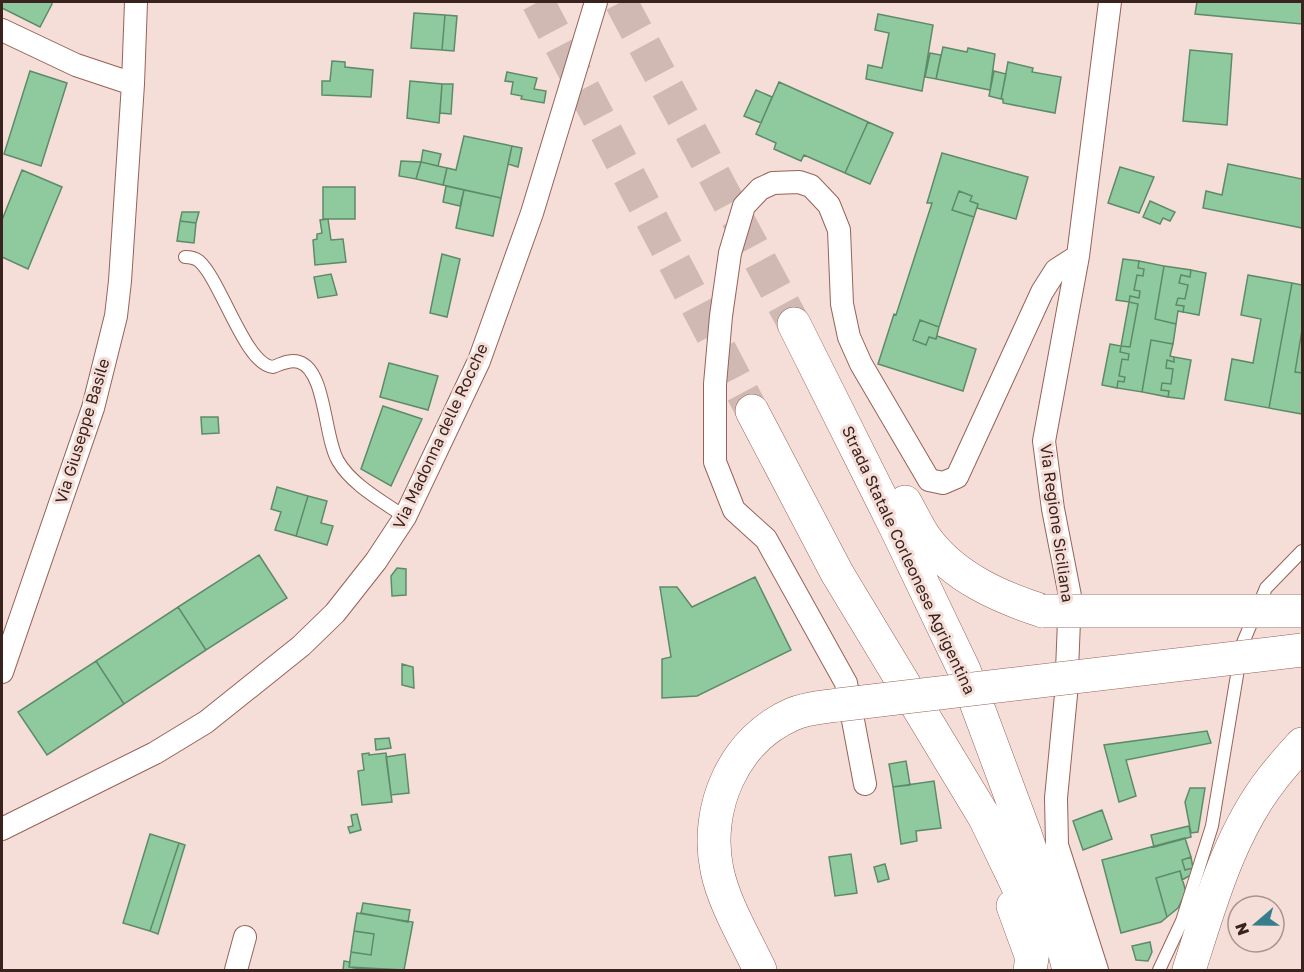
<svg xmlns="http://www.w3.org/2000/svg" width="1304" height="972" viewBox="0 0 1304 972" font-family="'Golos Text',sans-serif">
	<rect width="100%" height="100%" fill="#f6ded8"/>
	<path fill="#8fca9f" stroke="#5d8b6a" stroke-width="1.5" d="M2,2H51L52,4L40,27L2,8Z
		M1197,2H1302V24L1195,14Z
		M414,13L445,15L442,50L411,48Z
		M878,14L933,25L922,91L866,79L868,65L882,68L889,33L875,30Z
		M445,15L457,16L454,51L442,50Z
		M943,47L967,52L968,48L995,54L990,90L936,79Z
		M1190,50L1232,54L1227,125L1183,121Z
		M930,53L941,55L936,79L925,77Z
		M332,61L345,62V67L373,70L371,97L322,95V81H330Z
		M1008,62L1033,68L1032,72L1061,77L1055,113L1003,103V99H1001Z
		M30,71L67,83L41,166L4,154Z
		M994,71L1006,74L1001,99L989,96Z
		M507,72L537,78L534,89L546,91L544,103L521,99L522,96L511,94L513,82L505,81Z
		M410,81L442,84L439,123L407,118Z
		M779,82L868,122L845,173L804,155L801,161L774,149L776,143L756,134Z
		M442,84H453L451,114L440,113Z
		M756,90L772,97L761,123L744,116Z
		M868,122L893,133L870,184L845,173Z
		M464,136L512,146L501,198L443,185L447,168L456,170Z
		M512,146L522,148L518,167L508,164Z
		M423,150L441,154L438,166L421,162Z
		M942,153L1028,177L1016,219L977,208L978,204L970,201L972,196L959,191L952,210L974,217L939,327L920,320L913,340L926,345L929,337L936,339L937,336L976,349L963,391L878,364L894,314L896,315L932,203H927Z
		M401,161L421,162L416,179L399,176Z
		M421,162L447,168L443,185L416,179Z
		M1228,164L1302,179V228L1203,208L1206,191L1222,195Z
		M1120,167L1154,177L1139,213L1108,203Z
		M22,170L62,187L28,269L2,257V220Z
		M446,186L464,190L460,206L443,202Z
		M323,187H355V219H323Z
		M464,190L501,198L493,236L456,228Z
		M959,191L972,196L970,201L978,204L974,217L952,210Z
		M1150,201L1175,212L1170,221L1163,218L1160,224L1143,217Z
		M182,212H199L196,223L180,221Z
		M328,219L331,240L343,239L346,262L315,265L313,240L317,239V234L322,233L320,220Z
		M180,221L196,223L194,243L177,241Z
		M442,254L460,259L447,317L430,313Z
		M1123,259L1139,261L1138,268L1144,269L1143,276L1137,275L1134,290L1140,291L1139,298L1130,296L1129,302L1116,300Z
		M1139,261L1164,266L1155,319L1176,324L1173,344L1151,340L1142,392L1117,388L1118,381L1124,382L1125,377L1119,376L1122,359L1128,360L1129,354L1120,352L1121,346L1130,347L1138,304L1129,302L1130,296L1139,298L1140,291L1134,290L1137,275L1143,276L1144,269L1138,268Z
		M1164,266L1191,270L1190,277L1181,275L1179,283L1188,285L1185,299L1178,298L1176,305L1184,306L1183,312L1178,311L1176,324L1155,319Z
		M1191,270L1206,273L1199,315L1183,312L1184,306L1176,305L1178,298L1185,299L1188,285L1179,283L1181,275L1190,277Z
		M331,274L337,295L318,298L314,277Z
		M1248,275L1292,283L1269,408L1225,400L1232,359L1253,363L1261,319L1241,315Z
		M1292,283L1302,285V330L1295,372L1302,373V414L1269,408Z
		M1129,302L1138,304L1130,347L1121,346Z
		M920,320L939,327L936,339L929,337L926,345L913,340Z
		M1302,330V373L1295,372Z
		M1151,340L1173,344L1170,356L1174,357V362L1167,360L1166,368L1173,369L1171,384L1162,383L1161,390L1169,391L1168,397L1142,392Z
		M1110,344L1121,346L1120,352L1129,354L1128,360L1122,359L1119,376L1125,377L1124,382L1118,381L1117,388L1102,385Z
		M1174,357L1191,360L1184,399L1168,397L1169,391L1161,390L1162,383L1171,384L1173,369L1166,368L1167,360L1174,362Z
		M389,363L438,376L428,410L380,397Z
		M383,406L422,419L391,486L361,469Z
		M201,417H218L219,433L202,434Z
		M277,487L308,496L296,536L275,530L281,512L271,509Z
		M308,496L327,501L321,523L333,526L327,545L296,536Z
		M259,555L287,598L206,650L178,607Z
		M397,568L406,569V595L392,596L391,576Z
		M755,577L791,650L697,696L662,698V659L671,657L660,587H677L692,607Z
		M178,607L206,650L124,704L96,661Z
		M96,661L124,704L47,755L18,712Z
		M402,664L413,667L414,688L402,685Z
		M1207,731L1211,743L1126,760L1136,796L1119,802L1104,745Z
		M389,738L391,748L376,750L375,739Z
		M369,753V755L386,753L392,802L362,805L358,771L364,770L362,754Z
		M405,754L409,793L391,795L386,757Z
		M906,761L910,785L893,787L889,764Z
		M934,781L941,828L916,831L917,841L901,844L893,787Z
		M1190,788H1205L1198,832L1191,833L1185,802Z
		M1102,810L1112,839L1083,850L1073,821Z
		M357,814L361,830L350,833L348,827L353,826L351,815Z
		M1189,826L1191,837L1154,847L1151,835Z
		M150,834L179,843L150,931L123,923Z
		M1185,838L1191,857L1182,860L1185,870L1193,868L1191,875L1182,880L1180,871L1156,878L1167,917L1161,922L1121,933L1102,860Z
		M179,843L185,845L158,934L150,931Z
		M851,854L857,893L835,896L829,857Z
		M1191,857L1193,868L1185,870L1182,860Z
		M885,864L889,879L878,882L874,867Z
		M1180,871L1186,892L1178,908L1167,917L1156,878Z
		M363,903L410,910L408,922L361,913Z
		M357,913L413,922L404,970L349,967L351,952L371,955L374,934L354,931Z
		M354,931L374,934L371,955L351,952Z
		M1150,942L1152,952L1148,961L1136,960L1132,946Z
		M344,961L350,962L349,967L365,970H343Z"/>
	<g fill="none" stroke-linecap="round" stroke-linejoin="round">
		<path stroke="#d0b9b3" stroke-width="33" stroke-dasharray="33 16" stroke-linecap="butt" d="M538,2L752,411
			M621,2L794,324"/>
		<defs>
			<path id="service" d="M185,257C190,257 195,258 199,261C221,280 245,365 273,367C281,364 290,359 299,362C326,370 324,438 338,461C352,485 382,501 405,517
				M1159,970L1182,921L1212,826L1242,645L1266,588L1302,551"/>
			<path id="minor" d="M2,30L76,65L133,84
				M2,672L93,408L116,316L120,281L133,84L136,2
				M865,784L846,683L766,539L734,510L715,462V384L721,316L730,253L744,206L760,189L773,183L799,182L811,186L829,205L839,230L842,304L849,337L861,364L929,480L943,483L957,477L1042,292L1056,270L1078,256
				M2,829L155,753L206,722L301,646L335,613L376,561L405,517L479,361L532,213L596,2
				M236,970L245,937
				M1097,970L1057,845L1056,798L1066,695L1070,596L1053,509L1044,441L1078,256L1110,2"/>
			<path id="primary" d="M794,324L898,532L964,670L1025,834L1065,954L1069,970
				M752,411L837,573L985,818L1037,926
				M905,502C912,514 918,528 926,539C954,577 999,597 1043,611
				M1013,906L1032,958L1030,970
				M760,970C745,938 724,904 717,870C704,808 734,739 793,714C807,708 824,707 838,705
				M1189,970C1210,905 1229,834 1272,779C1281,767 1292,755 1302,744"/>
		</defs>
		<use href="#service" stroke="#976257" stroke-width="14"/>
		<use href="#minor" stroke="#976257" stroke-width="24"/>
		<use href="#primary" stroke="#976257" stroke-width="34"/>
		<use href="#service" stroke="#fff" stroke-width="12"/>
		<use href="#minor" stroke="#fff" stroke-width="22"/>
		<use href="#primary" stroke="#fff" stroke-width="33"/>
		<defs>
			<path id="primary-bridge" d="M1043,611H1302
				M838,705L1302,650"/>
		</defs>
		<use href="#primary-bridge" stroke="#976257" stroke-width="34" stroke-linecap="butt"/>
		<use href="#primary-bridge" stroke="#fff" stroke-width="33"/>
	</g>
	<g text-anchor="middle" stroke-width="6" stroke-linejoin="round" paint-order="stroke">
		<g font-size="16" fill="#3a231e" stroke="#f6ded8">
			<text transform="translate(82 431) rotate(-73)" y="6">Via Giuseppe Basile</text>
			<text transform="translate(440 436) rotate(-65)" y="6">Via Madonna delle Rocche</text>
			<text transform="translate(1057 523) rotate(82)" y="6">Via Regione Siciliana</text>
			<text transform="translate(909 560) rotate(65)" y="6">Strada Statale Corleonese Agrigentina</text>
		</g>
	</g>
	<rect width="1304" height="972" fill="none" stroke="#3a231e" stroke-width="6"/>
	<g transform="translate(1256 924) rotate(250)"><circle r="28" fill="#f6ded8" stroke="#ab938e" stroke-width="1.5"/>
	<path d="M0-4.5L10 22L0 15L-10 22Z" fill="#387d8b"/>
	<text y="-9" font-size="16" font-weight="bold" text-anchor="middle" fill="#3a231e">N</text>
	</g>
</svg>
